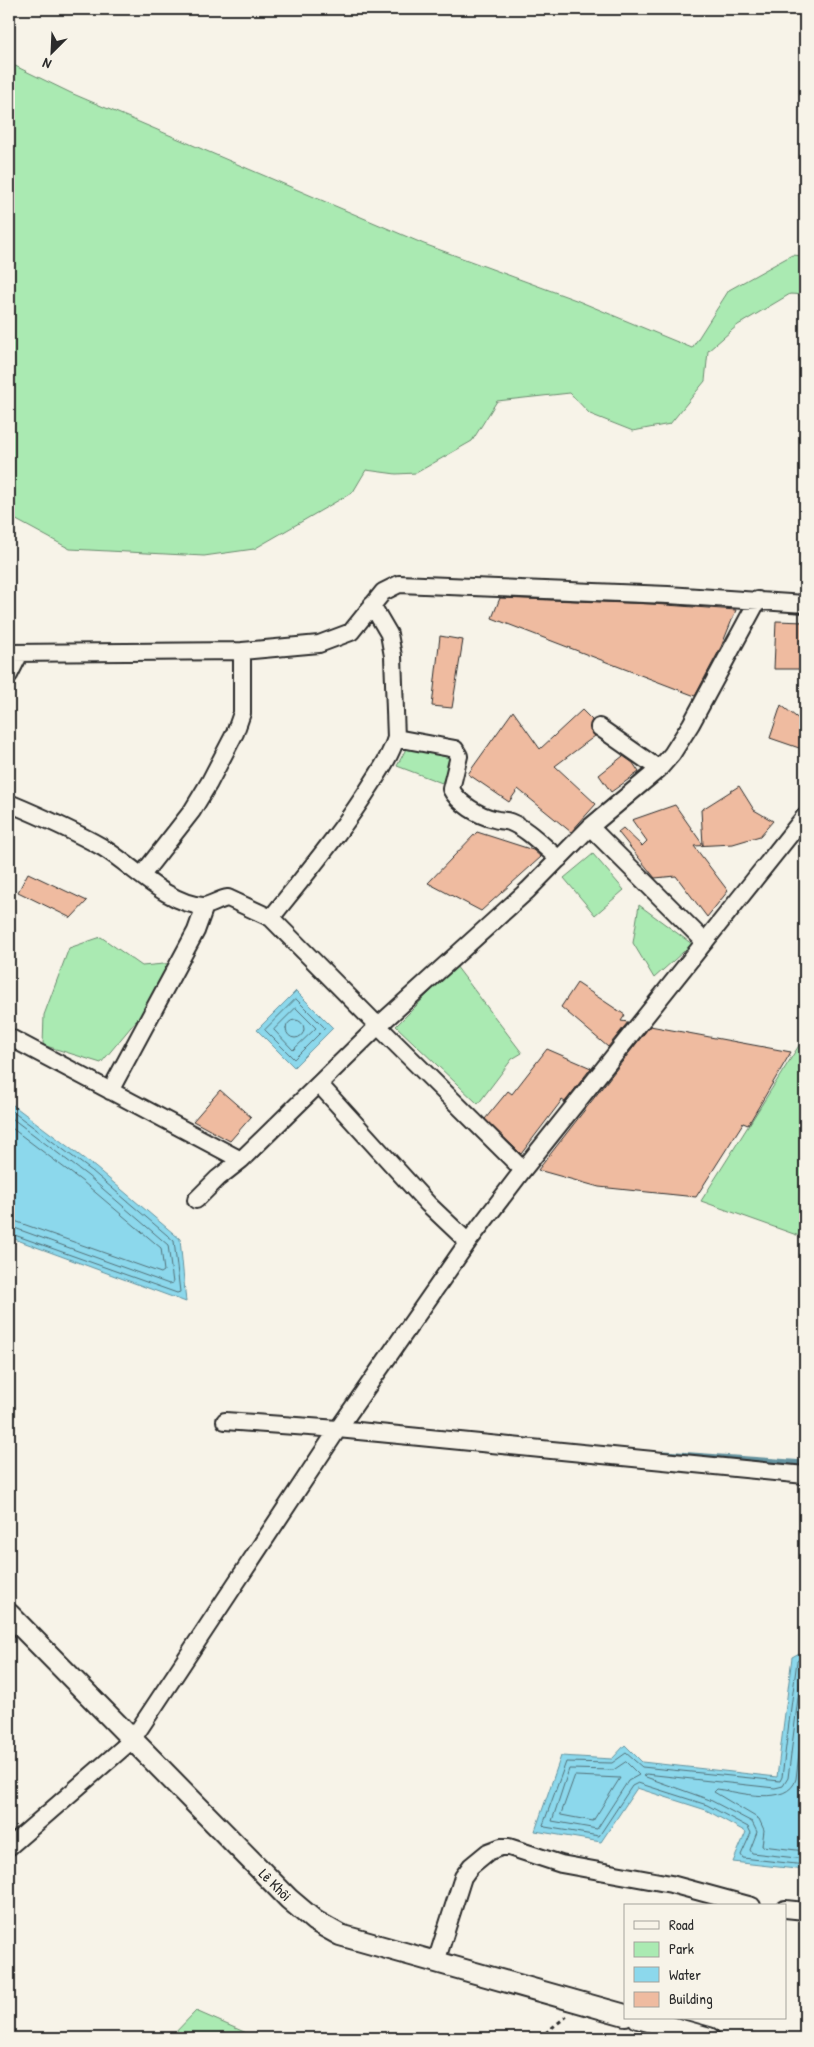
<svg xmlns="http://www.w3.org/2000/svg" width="814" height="2047" viewBox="0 0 814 2047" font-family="'Patrick Hand',sans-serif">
	<rect width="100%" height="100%" fill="#f7f3e8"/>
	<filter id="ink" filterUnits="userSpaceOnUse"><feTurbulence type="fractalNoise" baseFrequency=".02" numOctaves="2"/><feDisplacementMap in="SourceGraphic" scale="10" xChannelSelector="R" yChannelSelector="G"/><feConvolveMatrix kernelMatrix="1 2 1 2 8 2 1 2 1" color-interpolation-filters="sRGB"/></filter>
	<g filter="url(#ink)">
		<path fill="#aaeab2" stroke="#6a8a6e" d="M9,63L71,93L424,244L576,300L692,348L729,290L792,255L805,256V295L790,294L738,325L708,351L705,381L670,424L633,431L590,414L570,393L497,401L472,441L416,473L396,474L366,470L353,492L254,549L204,556L70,549L9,516Z
			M408,745L453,756L442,783L397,766Z
			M593,854L624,890L595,915L564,878Z
			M639,905L692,944L654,978L633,943Z
			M101,937L142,966L185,962L101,1063L43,1045L44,1015L69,948Z
			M456,966L522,1053L512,1059L478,1104L396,1026Z
			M805,1036V1238L701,1201Z
			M196,2011L258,2038H170Z"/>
		<path fill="#8cd8ec" stroke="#65939f" d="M296,991L333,1028L294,1067L257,1030Z
			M9,1102L95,1167L180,1239L186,1302L9,1237Z
			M805,1650V1870L733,1862L746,1832L706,1810L637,1788L601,1842L535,1831L561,1756L612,1759L625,1745L642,1762L777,1777L792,1657Z"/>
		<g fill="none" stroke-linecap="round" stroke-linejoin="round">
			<path stroke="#527078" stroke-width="1" d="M296,999L325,1028L294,1059L265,1030Z
				M296,1008L316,1028L293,1050L274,1030Z
				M286 1029a9 9 0 1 1 18 0a9 9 0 1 1-18 0Z
				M9,1109L92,1171L174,1241L180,1292L177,1293L9,1233
				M9,1116L88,1176L168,1245L173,1283L169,1284L9,1226
				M9,1126L83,1182L161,1248L164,1271L161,1273L9,1219
				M805,1656L797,1661L782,1777L780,1781L642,1767L626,1753L612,1763L566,1762L543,1825L545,1827L599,1836L632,1786L638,1783L707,1805L748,1827L751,1833L741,1855L743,1858L805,1865
				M805,1663L802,1666L788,1778L783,1786L775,1788L646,1774L643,1776L710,1800L752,1822L757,1832L750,1850L752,1853L805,1859
				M805,1703L796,1779C788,1807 738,1792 717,1789L714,1792L759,1819L764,1830L762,1846L805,1851
				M626,1762L639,1775L628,1781L597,1829L552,1821L569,1769L613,1770Z
				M575,1776L620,1778L593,1821L561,1815Z"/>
			<path stroke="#65939f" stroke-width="5" d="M664,1453L805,1463"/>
		</g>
		<path fill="#efbba0" stroke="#2b2b2b" d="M500,598L652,604L736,610L721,647L695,696L492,618Z
			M776,621L805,622V669H774Z
			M440,636L463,640L452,708L432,706Z
			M781,705L805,724V750L770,738Z
			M582,710L592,720L590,731L595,736L555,766L596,804L571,832L518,789L509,802L468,774L513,711L540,749Z
			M623,756L633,763L639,772L611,792L599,775Z
			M739,786L754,810L773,821L760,836L733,844L694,846L728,891L707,917L676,876L655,878L618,832L623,828L642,846L647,841L632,820L675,805L703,845L701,810Z
			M477,832L533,850L541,857L481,911L428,883Z
			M28,873L87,901L71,918L18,892Z
			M577,983L625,1015L621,1021L628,1022L608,1047L561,1007Z
			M650,1026L791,1052L748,1125L743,1123L696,1197L599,1187L538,1170Z
			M547,1049L591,1068L565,1102L562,1100L521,1154L485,1119L508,1091L512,1094Z
			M220,1090L251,1117L230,1141L193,1121Z"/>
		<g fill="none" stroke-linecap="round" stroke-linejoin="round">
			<defs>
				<path id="minor" d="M9,653L242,651L319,644L351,632L383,592L399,584L668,595L805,604
					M9,675L19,655
					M599,727L659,769
					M396,738L455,749L459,756L451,789C458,803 479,816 494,819C499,821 505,820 510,822C528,829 544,847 559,859
					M9,803C40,816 72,830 102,847C132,865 167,904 203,906C211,906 219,899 228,898L271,918L378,1026L528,890L590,827L659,769L672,754L691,724L758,600
					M590,827L705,942
					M142,875L192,811L209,783L235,733L242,713V651
					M271,918C306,874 343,830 373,782C382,768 391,754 396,738L393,656L389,634L372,605
					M9,1037L241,1160L378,1026L523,1170L805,816
					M319,1084L428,1204L468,1242
					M110,1091L196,931L205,906
					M196,1200L218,1178L241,1160
					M225,1421L338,1429L805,1475
					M9,1847L132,1740L338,1429L468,1242L523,1170
					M785,1909L805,1911
					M436,1962L463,1877L471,1866L488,1852L501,1847H509L561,1864L671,1884L752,1906"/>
				<path id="tertiary" d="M9,1614L289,1899L315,1921L340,1935L625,2015
					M638,2018L709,2038"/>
			</defs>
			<use href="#minor" stroke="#2b2b2b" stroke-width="20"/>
			<use href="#tertiary" stroke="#2b2b2b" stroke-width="24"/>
			<path stroke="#2b2b2b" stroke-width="3" stroke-dasharray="4 4" stroke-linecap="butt" d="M539,2038L567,2016"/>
			<use href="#minor" stroke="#f7f3e8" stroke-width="16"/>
			<use href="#tertiary" stroke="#f7f3e8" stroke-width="20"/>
		</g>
	</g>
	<g text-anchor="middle" stroke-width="4" stroke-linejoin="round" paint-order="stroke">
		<g font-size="15" fill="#2b2b2b" stroke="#f7f3e8">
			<text transform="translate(275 1885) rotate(45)" y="5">Lê Khôi</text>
		</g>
	</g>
	<rect width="814" height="2047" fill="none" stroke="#f7f3e8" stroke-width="30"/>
	<rect x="15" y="15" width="784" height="2017" fill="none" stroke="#2b2b2b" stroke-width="2" filter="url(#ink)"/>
	<rect x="624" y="1904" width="162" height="115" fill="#f7f3e8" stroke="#a5a39c"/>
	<rect x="634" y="1921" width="25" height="8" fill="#f7f3e8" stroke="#a5a39c"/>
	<text x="669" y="1930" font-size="15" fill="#2b2b2b">Road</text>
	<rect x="634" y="1942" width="25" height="15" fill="#aaeab2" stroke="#a5a39c"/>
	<text x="669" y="1954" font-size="15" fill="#2b2b2b">Park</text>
	<rect x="634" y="1967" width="25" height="15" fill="#8cd8ec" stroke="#a5a39c"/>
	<text x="669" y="1980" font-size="15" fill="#2b2b2b">Water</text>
	<rect x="634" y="1992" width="25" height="15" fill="#efbba0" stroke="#a5a39c"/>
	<text x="669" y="2004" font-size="15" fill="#2b2b2b">Building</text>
	<g transform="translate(52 52) rotate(204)" stroke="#f7f3e8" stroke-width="4" paint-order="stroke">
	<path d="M0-4L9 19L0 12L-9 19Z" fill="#2b2b2b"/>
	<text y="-8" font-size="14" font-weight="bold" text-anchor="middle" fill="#2b2b2b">N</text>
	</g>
</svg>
